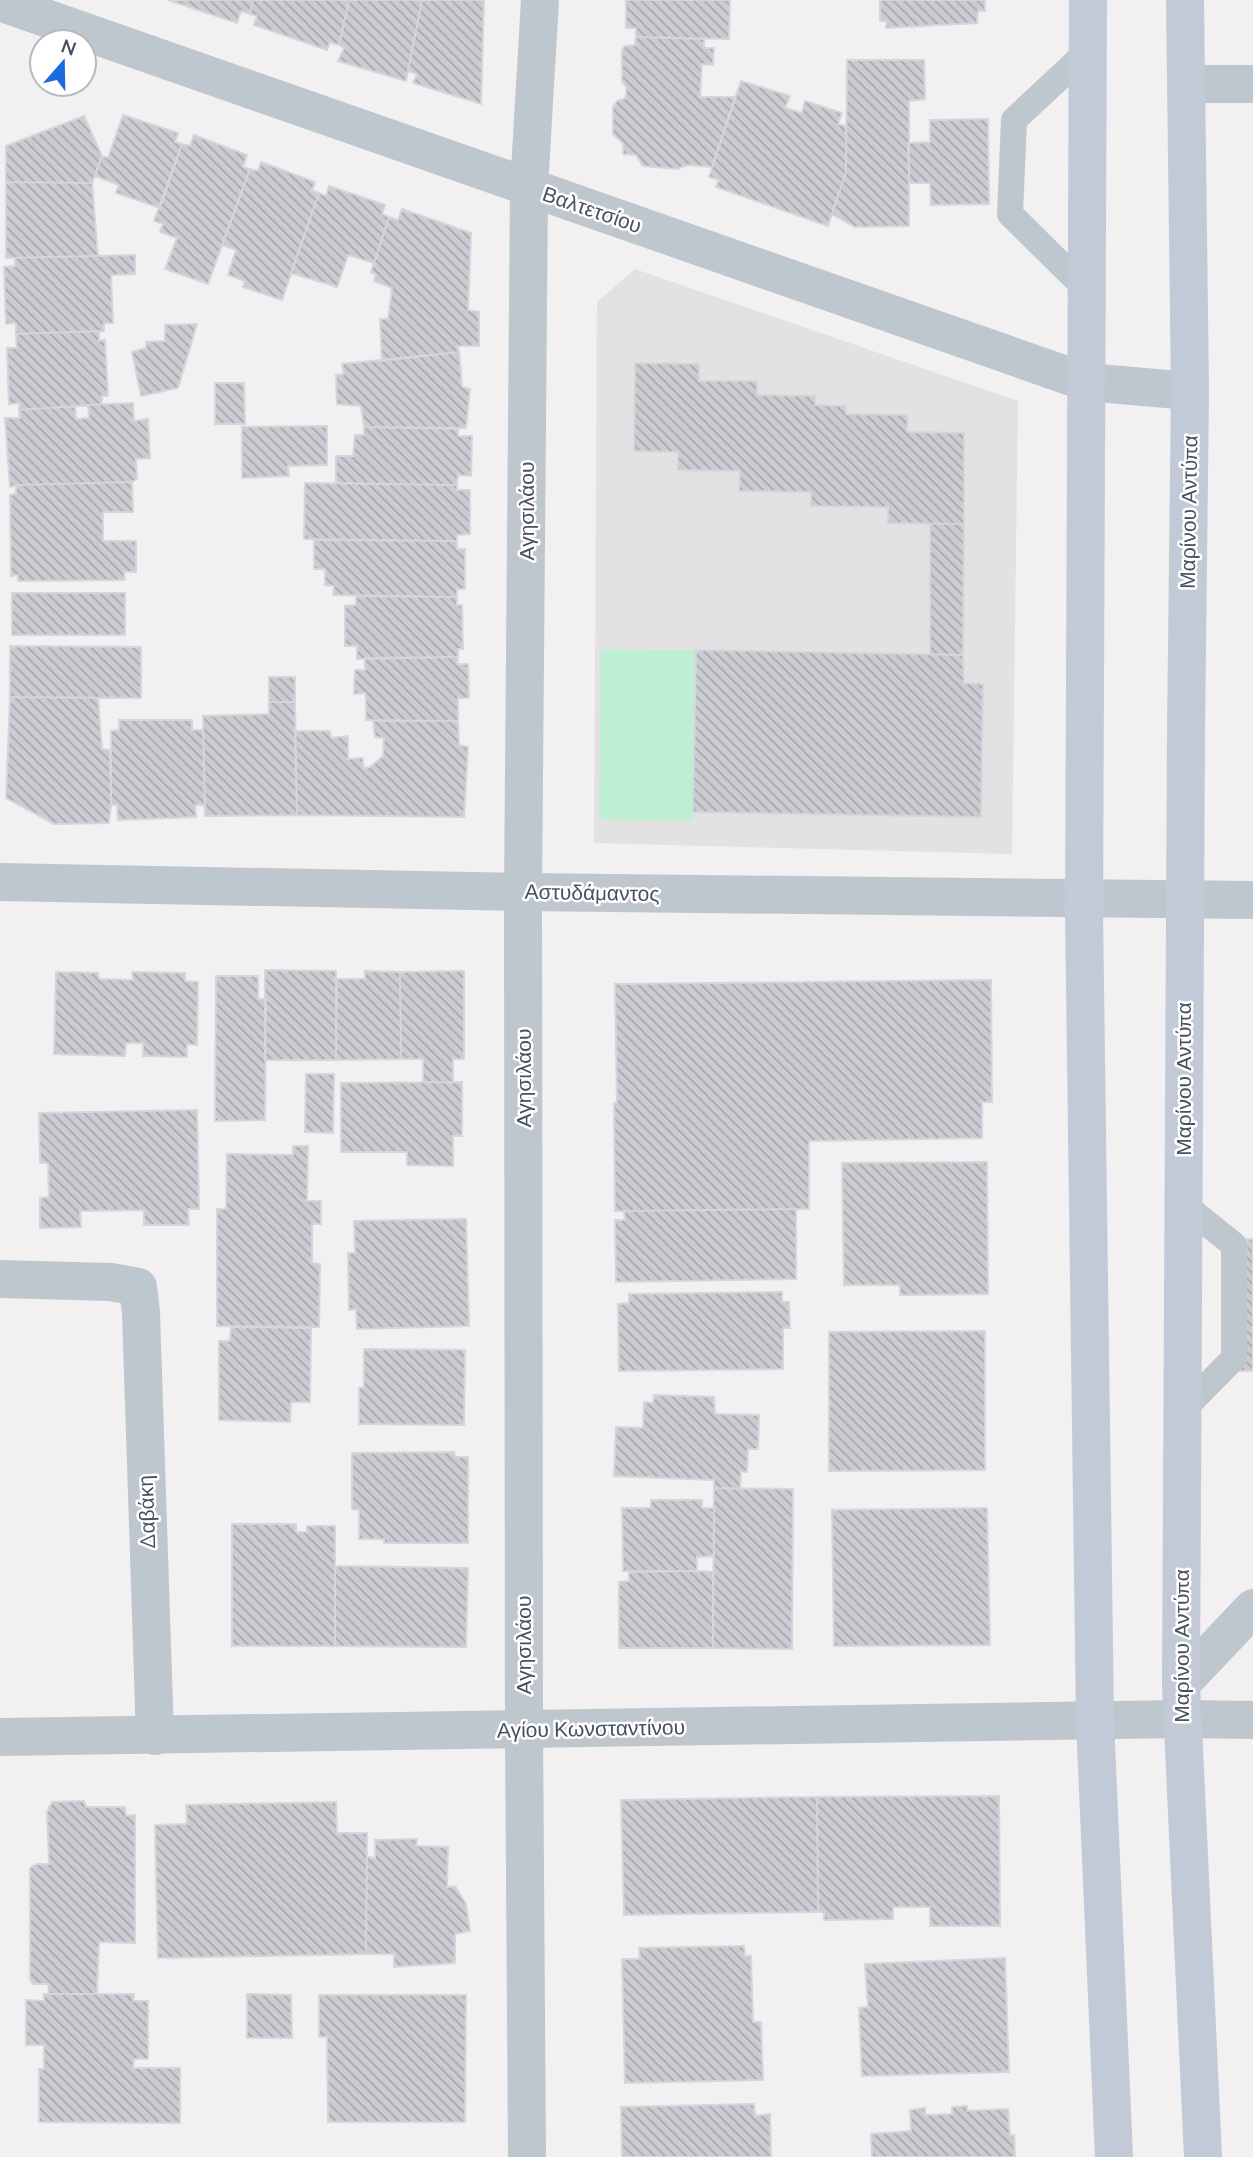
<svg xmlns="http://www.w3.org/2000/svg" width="1253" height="2157" viewBox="0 0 1253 2157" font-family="'Nunito Sans',sans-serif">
	<defs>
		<pattern id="building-back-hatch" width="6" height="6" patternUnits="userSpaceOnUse" patternTransform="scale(1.75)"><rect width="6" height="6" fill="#caccd2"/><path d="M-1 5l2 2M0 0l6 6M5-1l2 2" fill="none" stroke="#a6a8ae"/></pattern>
	</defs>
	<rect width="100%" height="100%" fill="#f2f0f0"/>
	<path fill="#e3e1e2" d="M635,269L1018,401L1012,854L594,843L597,302Z"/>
	<path fill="#bfefd3" d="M601,649L696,650L693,821L599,819Z"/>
	<path fill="url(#building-back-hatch)" stroke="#d4d6db" stroke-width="2" d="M168,0H253L250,14L241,11L237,23Z
		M253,0H349L339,45L330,42L327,50L254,25L257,16L250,14Z
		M349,0H422L406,81L338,61L344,48L339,45Z
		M422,0H484L481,104L413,83L417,74L408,71Z
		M626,0H730L729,39L636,37V28H626Z
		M880,0H985V11H978L977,23L886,28L887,21H880Z
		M636,37L704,39V48H714L713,65L702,64L700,97H735L712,167L687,165L677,169L643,166L636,155L623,154V143L613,134V107L617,101L626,98V87L622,81V50L625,46L635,45Z
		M847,60H924L925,99L909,101V226L855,227L832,214L846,172Z
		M741,81L790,96L785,108L802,113L805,101L842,113L838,124L846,126V172L828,226L716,187L719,180L709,177Z
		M123,115L178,133L175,142L182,144L160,208L116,193L119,185L95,176L102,156L108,158Z
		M84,116L102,156L92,183L6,182V146Z
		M988,119L989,204L931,205L930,183H909L908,143L930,142V120Z
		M194,135L247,155L243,167L250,169L208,284L165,269L177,238L160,232L163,224L154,221L182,144L190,146Z
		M261,162L315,182L312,191L319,193L282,300L243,287L245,281L228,275L236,250L222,245L250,169L258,171Z
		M6,182L92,183L98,256L6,258Z
		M329,186L385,205L382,214L389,217L374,263L348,255L337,287L291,273L319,193L326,196Z
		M402,209L471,233L468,310L479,312V346H457L459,352L382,361L380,319H388L392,288L374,281L376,275L371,272L389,217L398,220Z
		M135,255V274L111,275L113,323H104V331L16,334V323L6,324L4,267L15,266V258Z
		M197,324L178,388L141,396L132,352L146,348V342L165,341V325Z
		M99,331V341L105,340L108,396H102V404L19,410L20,403L9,404L7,348H17L16,334Z
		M459,352L462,387L470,389L466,428L364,427L361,406L337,404L336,375L344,374L342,364Z
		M635,363L699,364V381H757V395L815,396V405L846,406V414L908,415L907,432L964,433V524L888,523V507L811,506V492L739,491L740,471L678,470V452L634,451Z
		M215,383H244L245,424H215Z
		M133,403L134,421L148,419L150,458L136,459L137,479L132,482L16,485L10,487L5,418H20L19,410L75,406L76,419L89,418L88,405Z
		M327,426V465L288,466L289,476L242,478V427Z
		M364,427L458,429V436H472L471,476L458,475L457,485L336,483V456H353L355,435H364Z
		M132,482L133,512H103V541H136V572H124L125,580L18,581V575L11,576L10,495L16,494V485Z
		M305,483L457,485V490H470V534L457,535V541L304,539Z
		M930,524H964L963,655H930Z
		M314,540L457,541V549H465V589H457V597L333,595L334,586L325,585V569H314Z
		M12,593H125V635H12Z
		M356,596L457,597V605H462L463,649H458V657L357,659V646H345V606L356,605Z
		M10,646L141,647V698L10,697Z
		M696,650L963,655L964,683L983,684L981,817L693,812Z
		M458,657L457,664H468L469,698H458V721L366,720V693L354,694L355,670H365V658Z
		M269,677H295V702H269Z
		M10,697L98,698L102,749L110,750L111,805L109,823L54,824L6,798Z
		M269,702H295L297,815L205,816L203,716L269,714Z
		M119,720H192V730H203L205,805H195L196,817L118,820L117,805H111V731L119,730Z
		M373,721H458L459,745L468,747L464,817L297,815L295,731H330L331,738L348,736V759L363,758V768L370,767L383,756L384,738L375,737Z
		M265,970L336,971V1060H265Z
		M365,971L400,972L401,1059L336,1060L337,979H365Z
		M464,971V1059H453V1082H423V1059H401L400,972Z
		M56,972L98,973L99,979L133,980L132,972L185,973V981L198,982L197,1045L187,1044V1057L143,1056V1043H126L125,1056L54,1054Z
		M216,976H258V999H266L265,1120L215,1121Z
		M991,980L992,1102H982V1138L809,1141V1209L615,1211L614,1103H617L615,984Z
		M306,1074H334L333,1133L305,1132Z
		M462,1082V1136H453V1166L407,1165V1152H341V1083Z
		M197,1110L199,1209H188L189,1225H144V1210L80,1211L81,1227L40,1228V1198L49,1197L48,1163H40L39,1113Z
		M293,1146H308L307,1201H321V1224H312V1263L320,1264L319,1327L217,1326V1209H226L227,1154L293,1155Z
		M987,1162L988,1294L900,1295V1285H844L842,1163Z
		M796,1209V1279L616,1282L615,1220H625L624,1211Z
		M466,1219L469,1326L357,1329L356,1309L349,1310L348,1253H355L354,1221Z
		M1247,1239H1253V1371H1240Z
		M782,1292V1302H789L790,1328H783V1369L619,1371L618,1304L629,1303V1294Z
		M231,1327L311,1328L310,1402H291L290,1422L219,1420V1341H230Z
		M985,1331V1470L829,1471V1332Z
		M364,1349L465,1350L464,1425L359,1424V1388H364Z
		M654,1395L714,1397L715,1414L759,1415L758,1449H748L747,1472L741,1471L740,1489L714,1488V1480L614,1476L616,1427L643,1428L644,1402L653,1403Z
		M454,1452L455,1457H468V1543H384V1539H359V1510L352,1509V1453Z
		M714,1488L793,1489L792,1649L713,1648Z
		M651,1500H702V1508H714V1556L697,1557V1571H623L622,1508H651Z
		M987,1508L990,1645L834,1646L832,1510Z
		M232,1524H296V1532H307V1526H335V1646H232Z
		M335,1566L468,1568L466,1647L335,1646Z
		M697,1571L713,1572V1648H619V1582L629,1581V1572Z
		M999,1796L1000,1926H930V1907H893V1919L824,1920V1912H818L817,1797Z
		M817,1797L818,1912L624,1915L621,1800Z
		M84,1801L86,1807H125L126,1816L135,1815V1943L99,1942L97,1994H49L48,1984H33L30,1979V1868L36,1864H49L47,1812L52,1802Z
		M336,1802L337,1833H367L366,1954L158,1958L155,1825L187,1824L186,1805Z
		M417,1839L416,1846L448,1847L447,1887L455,1886L466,1904L470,1931L455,1934V1963L394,1967V1954H366L367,1857L375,1858V1840Z
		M744,1946L745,1956H751L753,2022H761L763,2080L625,2083L622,1959H640L639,1948Z
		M1005,1958L1009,2072L862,2076L859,2008L868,2007L865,1964Z
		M44,1994H134L133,2001H148V2059H134L133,2068H180V2123L39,2122V2069H44V2045H26V2000L44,2001Z
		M247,1994L291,1995L292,2038H247Z
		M319,1995H466L465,2122H328L327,2037H319Z
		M754,2104L755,2116L770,2114L771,2157H622L621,2107Z
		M967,2106V2111L1008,2109L1010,2136L1014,2135L1015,2157H872L871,2134L911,2131L910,2110L925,2108V2115L952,2114V2107Z"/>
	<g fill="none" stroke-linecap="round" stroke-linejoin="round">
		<path stroke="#bec6ce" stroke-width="26" d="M1087,290L1010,214L1014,120L1088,51
			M1182,1411L1234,1358V1245L1183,1204"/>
		<path stroke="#bec6ce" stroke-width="38" d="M0,2L1086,382L1190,391
			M1187,84H1253
			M0,882L523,892L1253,900
			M0,1279L111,1282L138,1287L141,1313L155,1736
			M1181,1684L1253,1608
			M1182,1719L1253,1720
			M527,2157L524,1730L523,892L529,188L540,0"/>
		<path stroke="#bec6ce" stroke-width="38" d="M0,1737L1182,1719"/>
		<path stroke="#c1cad6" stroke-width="38" d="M1088,0L1084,911L1095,1721L1114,2157
			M1185,0L1190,391L1186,733L1181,1684L1203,2157"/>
	</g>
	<g text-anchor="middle" stroke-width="5" stroke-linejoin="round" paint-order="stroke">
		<g font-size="21" fill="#48525d" stroke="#fff">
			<text transform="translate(592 210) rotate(19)" y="7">Βαλτετσίου</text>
			<text transform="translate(527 511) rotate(-90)" y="7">Αγησιλάου</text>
			<text transform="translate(1189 512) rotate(-89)" y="7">Μαρίνου Αντύπα</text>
			<text transform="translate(592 893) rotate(1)" y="7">Αστυδάμαντος</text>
			<text transform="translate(524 1078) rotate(-90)" y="7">Αγησιλάου</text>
			<text transform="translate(1184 1079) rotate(-90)" y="7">Μαρίνου Αντύπα</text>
			<text transform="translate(147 1512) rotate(-92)" y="7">Δαβάκη</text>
			<text transform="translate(524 1645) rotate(-90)" y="7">Αγησιλάου</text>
			<text transform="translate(1182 1646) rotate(-90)" y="7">Μαρίνου Αντύπα</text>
			<text transform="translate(591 1729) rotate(-1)" y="7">Αγίου Κωνσταντίνου</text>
		</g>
	</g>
	<g transform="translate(63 63) rotate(20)"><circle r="33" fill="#ffffff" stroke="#b6babe" stroke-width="2"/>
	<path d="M0-5L12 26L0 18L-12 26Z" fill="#1c6ae0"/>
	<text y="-10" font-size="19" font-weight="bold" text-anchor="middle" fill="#48525d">N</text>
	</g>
</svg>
